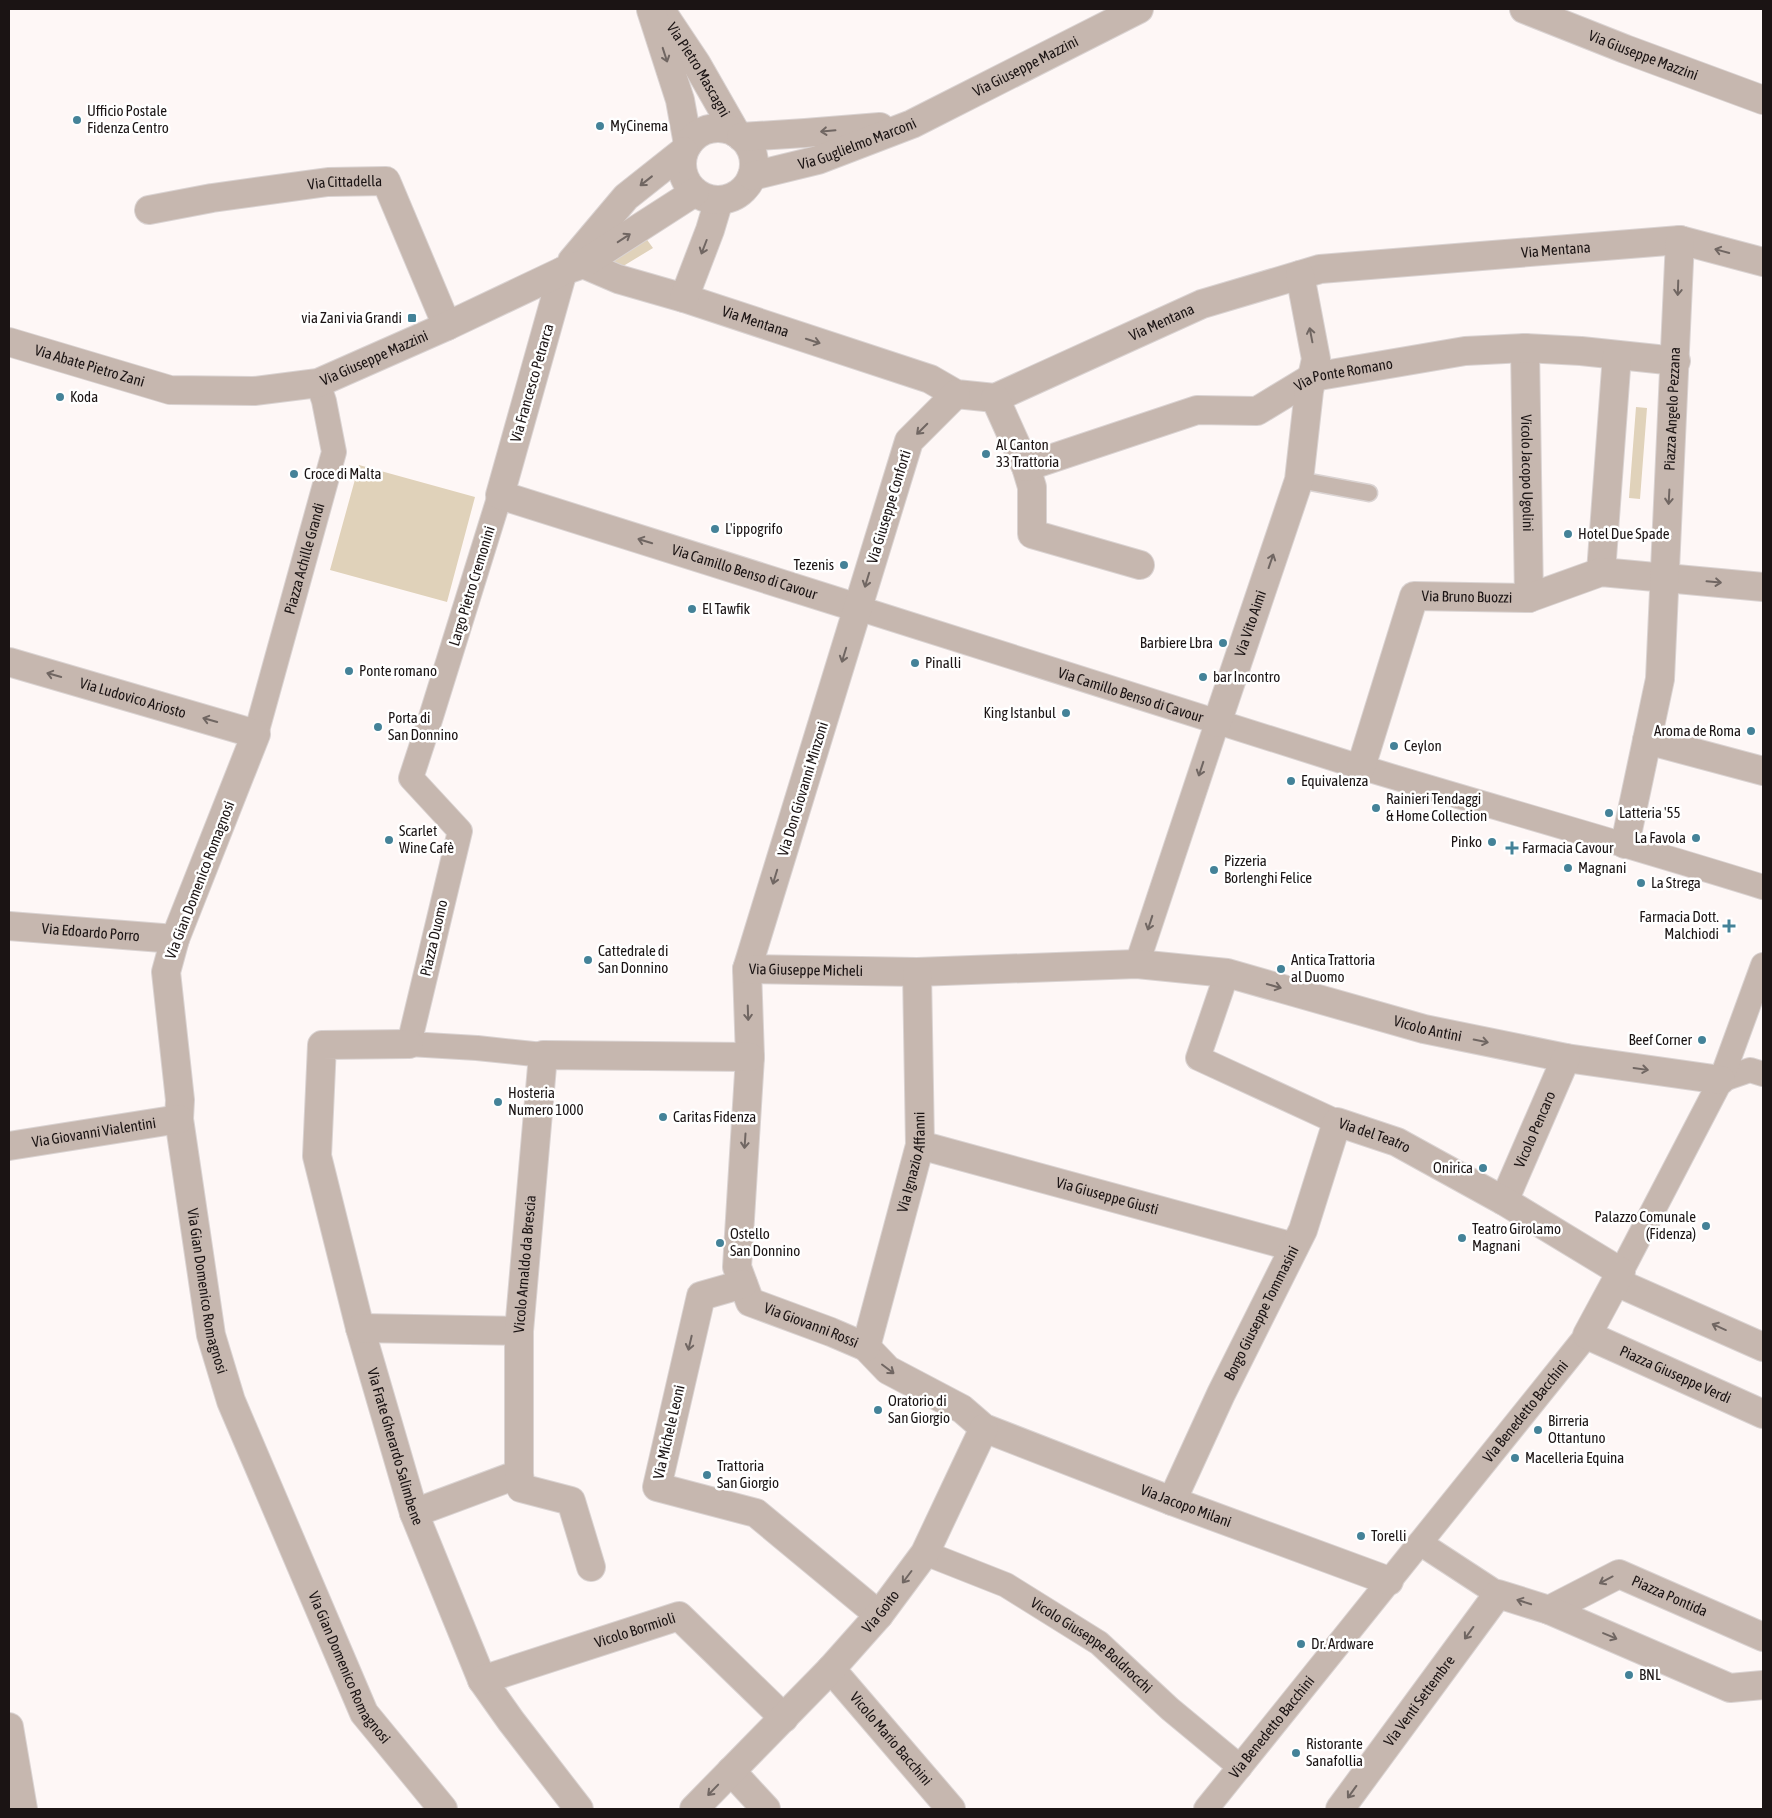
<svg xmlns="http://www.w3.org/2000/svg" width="1772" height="1818" viewBox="0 0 1772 1818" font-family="'Asap Condensed',sans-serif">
	<rect width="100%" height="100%" fill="#fef7f6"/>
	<path fill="#e0d2ba" d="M645,237L653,248L620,268L603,263Z
		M1636,407L1647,408L1640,499L1629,498Z
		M359,465L475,497L447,602L330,570Z"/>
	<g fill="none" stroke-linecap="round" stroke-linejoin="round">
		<defs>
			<path id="service" d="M1299,480L1369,493"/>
			<g id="pedestrian">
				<path d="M500,495L430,720L411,778L460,831L409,1044L477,1048L543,1055"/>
				<path id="s1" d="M858,608C1025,662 1191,715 1357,766C1493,807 1628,845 1763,887"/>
				<path id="s2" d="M256,734L334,452L324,401L318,383"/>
				<path d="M1137,964L1217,723"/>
				<path d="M1227,973L1198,1058L1337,1122"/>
				<path d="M1721,1080L1750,1070L1763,1074"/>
				<path d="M1621,1272L1721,1080L1763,965"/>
				<path d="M1420,1543L1498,1594"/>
				<path id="s3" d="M925,1553L1006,1585L1099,1643L1170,1709L1240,1767"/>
				<path id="s4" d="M1206,1809L1587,1335"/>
			</g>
			<g id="minor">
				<path id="s5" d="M660,9L696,63L736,133"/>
				<path d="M651,10L680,100L688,144"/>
				<path id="s6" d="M149,210L212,198L328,182L386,181L447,326"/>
				<path id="s7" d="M583,264L618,279L684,298L930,379L956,394L995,398L1202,304L1320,269L1680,240L1763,262"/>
				<path id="s8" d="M563,271L500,495L858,608"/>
				<path d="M684,298L710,230L719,200"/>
				<path id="s9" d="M1525,348L1529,598"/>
				<path id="s10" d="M956,394L909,441L747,969L750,1057L737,1267L750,1302L831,1332L866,1347L888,1370L962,1409L984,1428L1172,1501L1389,1581"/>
				<path d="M995,398L1026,467L1032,487V534L1140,565"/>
				<path id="s11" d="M1026,467L1197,410L1257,411L1313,377L1465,351L1525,348L1581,351L1676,361"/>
				<path d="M1601,572L1617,355"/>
				<path id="s12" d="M9,662L256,734L175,939L166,972L180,1100L179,1119L211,1335L231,1401L364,1713L443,1809"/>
				<path id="s13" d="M1217,723L1299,480L1309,391L1316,359L1300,275"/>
				<path d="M1647,740L1763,771"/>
				<path id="s14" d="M1361,767L1414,596L1529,598L1601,572L1763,587"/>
				<path id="s15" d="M1625,844L1660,679L1680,240"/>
				<path id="s16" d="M9,926L175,939"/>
				<path id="s17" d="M747,969L917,972L1137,964L1227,973L1424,1029L1566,1058L1721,1080"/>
				<path id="s18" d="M409,1044L322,1045L317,1156L360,1328L414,1513L482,1680L511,1721L579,1809"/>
				<path id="s19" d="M920,1145L1294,1247"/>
				<path id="s20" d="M9,1146L179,1119"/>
				<path id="s21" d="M1504,1201L1566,1058"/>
				<path d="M1616,1282L1763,1347"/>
				<path d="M743,1284L701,1296L657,1487L756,1513L879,1615"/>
				<path d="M360,1328L519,1331"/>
				<path id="s22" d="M866,1347L920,1145L917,972"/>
				<path id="s23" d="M1172,1501L1221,1394L1303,1230L1337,1122L1397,1142L1504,1201L1621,1272L1587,1335L1763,1414"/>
				<path d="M414,1513L519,1474"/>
				<path id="s24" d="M591,1567L571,1501L521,1488L519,1474V1331L543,1055L750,1057"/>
				<path id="s25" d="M1549,1610L1619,1574L1763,1637"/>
				<path id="s26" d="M831,1669L951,1809"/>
				<path id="s27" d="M482,1680L679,1616L784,1718"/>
				<path d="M9,1727L23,1809"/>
				<path d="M731,1771L766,1809"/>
				<path id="s28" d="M694,1809L831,1669L879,1615L925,1553L984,1428"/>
				<path id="s29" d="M1340,1809L1498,1594L1549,1610L1730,1688L1763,1685"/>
			</g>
			<g id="tertiary">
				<path id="s30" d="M1524,9L1625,49L1763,100"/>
				<circle cx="718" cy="164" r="36"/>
				<path d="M741,137L805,133L880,127"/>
				<path id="s31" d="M752,176L818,160L912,124L1139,9"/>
				<path d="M572,261L626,197L684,151"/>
				<path id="s32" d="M9,342L170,390L254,391L318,383L447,326L563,271L583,264L695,192"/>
			</g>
		</defs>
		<use href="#service" stroke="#dad3d2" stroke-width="19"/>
		<use href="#pedestrian" stroke="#dad3d2" stroke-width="26"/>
		<use href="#minor" stroke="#dad3d2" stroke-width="30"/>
		<use href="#tertiary" stroke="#dad3d2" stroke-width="30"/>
		<use href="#service" stroke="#c6b7af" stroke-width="16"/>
		<use href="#pedestrian" stroke="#c6b7af" stroke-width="24"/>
		<use href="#minor" stroke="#c6b7af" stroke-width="28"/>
		<use href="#tertiary" stroke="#c6b7af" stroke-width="28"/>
	</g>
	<defs><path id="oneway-shaft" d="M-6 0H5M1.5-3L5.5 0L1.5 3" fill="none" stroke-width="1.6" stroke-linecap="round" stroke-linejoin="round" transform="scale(1.25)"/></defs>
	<g stroke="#706662">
		<use href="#oneway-shaft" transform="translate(665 55) rotate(72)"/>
		<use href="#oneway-shaft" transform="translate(828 131) rotate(175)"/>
		<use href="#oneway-shaft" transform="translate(646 181) rotate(142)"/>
		<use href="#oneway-shaft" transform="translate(624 238) rotate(-33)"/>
		<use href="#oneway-shaft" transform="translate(704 247) rotate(111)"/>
		<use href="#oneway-shaft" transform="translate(1722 251) rotate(-165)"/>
		<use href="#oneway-shaft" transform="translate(1678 288) rotate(92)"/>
		<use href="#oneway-shaft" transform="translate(1311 335) rotate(-101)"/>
		<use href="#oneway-shaft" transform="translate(813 341) rotate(18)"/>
		<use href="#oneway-shaft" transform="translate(922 429) rotate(135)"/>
		<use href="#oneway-shaft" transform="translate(1669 497) rotate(93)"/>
		<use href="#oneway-shaft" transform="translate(645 541) rotate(-163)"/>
		<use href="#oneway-shaft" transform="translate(1271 561) rotate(-71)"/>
		<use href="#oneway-shaft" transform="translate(867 580) rotate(107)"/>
		<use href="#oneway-shaft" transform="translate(1714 582) rotate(5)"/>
		<use href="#oneway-shaft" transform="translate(844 655) rotate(107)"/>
		<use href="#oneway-shaft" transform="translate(54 675) rotate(-164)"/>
		<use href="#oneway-shaft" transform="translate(210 720) rotate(-164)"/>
		<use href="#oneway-shaft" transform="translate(1201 769) rotate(108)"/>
		<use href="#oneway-shaft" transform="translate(775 877) rotate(107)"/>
		<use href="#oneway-shaft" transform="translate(1150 923) rotate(108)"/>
		<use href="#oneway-shaft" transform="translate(1274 986) rotate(16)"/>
		<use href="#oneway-shaft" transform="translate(748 1013) rotate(88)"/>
		<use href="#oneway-shaft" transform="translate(1481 1041) rotate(11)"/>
		<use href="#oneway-shaft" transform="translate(1641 1069) rotate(8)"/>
		<use href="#oneway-shaft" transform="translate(745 1141) rotate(94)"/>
		<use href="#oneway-shaft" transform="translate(1719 1327) rotate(-156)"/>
		<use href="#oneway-shaft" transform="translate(690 1343) rotate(103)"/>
		<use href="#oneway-shaft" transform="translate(888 1369) rotate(37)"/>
		<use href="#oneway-shaft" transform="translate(907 1577) rotate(127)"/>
		<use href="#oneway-shaft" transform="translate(1606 1580) rotate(152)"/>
		<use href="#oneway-shaft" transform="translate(1524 1602) rotate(-162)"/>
		<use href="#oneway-shaft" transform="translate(1469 1633) rotate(126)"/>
		<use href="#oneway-shaft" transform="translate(1610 1636) rotate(23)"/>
		<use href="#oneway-shaft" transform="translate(713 1790) rotate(134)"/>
		<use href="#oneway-shaft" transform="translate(1352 1792) rotate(126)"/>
	</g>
	<g fill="#448298" stroke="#fff" stroke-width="2">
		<circle cx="77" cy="120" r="5"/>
		<circle cx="600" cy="126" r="5"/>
		<rect x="407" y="313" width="10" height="10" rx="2.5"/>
		<circle cx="60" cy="397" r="5"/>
		<circle cx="986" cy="454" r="5"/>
		<circle cx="294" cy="474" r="5"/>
		<circle cx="715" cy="529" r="5"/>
		<circle cx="1568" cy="534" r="5"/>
		<circle cx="844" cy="565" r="5"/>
		<circle cx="692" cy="609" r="5"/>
		<circle cx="1223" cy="643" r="5"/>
		<circle cx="915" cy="663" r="5"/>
		<circle cx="349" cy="671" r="5"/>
		<circle cx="1203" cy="677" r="5"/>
		<circle cx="1066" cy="713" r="5"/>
		<circle cx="378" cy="727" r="5"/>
		<circle cx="1751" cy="731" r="5"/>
		<circle cx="1394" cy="746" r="5"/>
		<circle cx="1291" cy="781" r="5"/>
		<circle cx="1376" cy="808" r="5"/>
		<circle cx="1609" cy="813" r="5"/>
		<circle cx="1696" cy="838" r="5"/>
		<circle cx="389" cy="840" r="5"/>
		<circle cx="1492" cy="842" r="5"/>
		<path d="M1509.5 840.5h5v5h5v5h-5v5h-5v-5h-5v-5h5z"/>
		<circle cx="1568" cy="868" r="5"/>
		<circle cx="1214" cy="870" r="5"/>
		<circle cx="1641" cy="883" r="5"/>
		<path d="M1726.5 918.5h5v5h5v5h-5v5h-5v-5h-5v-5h5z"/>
		<circle cx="588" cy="960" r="5"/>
		<circle cx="1281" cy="969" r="5"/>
		<circle cx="1702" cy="1040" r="5"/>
		<circle cx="498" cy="1102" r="5"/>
		<circle cx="663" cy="1117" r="5"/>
		<circle cx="1483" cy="1168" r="5"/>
		<circle cx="1706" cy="1226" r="5"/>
		<circle cx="1462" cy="1238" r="5"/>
		<circle cx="720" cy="1243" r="5"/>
		<circle cx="878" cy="1410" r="5"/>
		<circle cx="1538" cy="1430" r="5"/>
		<circle cx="1515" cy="1458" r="5"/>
		<circle cx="707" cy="1475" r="5"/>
		<circle cx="1361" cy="1536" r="5"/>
		<circle cx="1301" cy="1644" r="5"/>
		<circle cx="1629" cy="1675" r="5"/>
		<circle cx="1296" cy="1753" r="5"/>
	</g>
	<g text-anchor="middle" stroke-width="5" stroke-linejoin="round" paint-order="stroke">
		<g font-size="15" fill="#1b1414" stroke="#fff">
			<text dy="5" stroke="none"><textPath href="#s30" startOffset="128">Via Giuseppe Mazzini</textPath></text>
			<text dy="5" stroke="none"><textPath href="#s31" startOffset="296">Via Giuseppe Mazzini</textPath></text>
			<text dy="5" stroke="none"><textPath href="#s5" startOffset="72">Via Pietro Mascagni</textPath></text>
			<text dy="5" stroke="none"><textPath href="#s31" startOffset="110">Via Guglielmo Marconi</textPath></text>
			<text dy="5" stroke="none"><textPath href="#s6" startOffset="198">Via Cittadella</textPath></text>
			<text dy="5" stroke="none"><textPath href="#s7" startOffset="1022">Via Mentana</textPath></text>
			<text dy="5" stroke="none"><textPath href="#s7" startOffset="182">Via Mentana</textPath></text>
			<text dy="5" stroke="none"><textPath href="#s7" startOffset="618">Via Mentana</textPath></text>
			<text dy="5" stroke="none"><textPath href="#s32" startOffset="378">Via Giuseppe Mazzini</textPath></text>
			<text dy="5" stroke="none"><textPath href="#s32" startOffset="84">Via Abate Pietro Zani</textPath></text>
			<text dy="5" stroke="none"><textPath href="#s11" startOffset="336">Via Ponte Romano</textPath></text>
			<text transform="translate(532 383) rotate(-74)" y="5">Via Francesco Petrarca</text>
			<text dy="5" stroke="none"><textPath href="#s15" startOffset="439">Piazza Angelo Pezzana</textPath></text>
			<text dy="5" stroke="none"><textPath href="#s9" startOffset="125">Vicolo Jacopo Ugolini</textPath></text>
			<text transform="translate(889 507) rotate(-73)" y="5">Via Giuseppe Conforti</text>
			<text dy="5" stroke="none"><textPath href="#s2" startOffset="182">Piazza Achille Grandi</textPath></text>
			<text dy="5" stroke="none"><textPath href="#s8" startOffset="489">Via Camillo Benso di Cavour</textPath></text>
			<text transform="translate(472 586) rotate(-73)" y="5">Largo Pietro Cremonini</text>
			<text dy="5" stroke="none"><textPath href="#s14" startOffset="232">Via Bruno Buozzi</textPath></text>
			<text dy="5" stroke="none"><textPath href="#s13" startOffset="105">Via Vito Aimi</textPath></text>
			<text dy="5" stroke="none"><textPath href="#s1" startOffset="286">Via Camillo Benso di Cavour</textPath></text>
			<text dy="5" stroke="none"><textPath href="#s12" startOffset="129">Via Ludovico Ariosto</textPath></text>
			<text transform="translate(803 789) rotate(-73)" y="5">Via Don Giovanni Minzoni</text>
			<text transform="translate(200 880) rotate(-69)" y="5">Via Gian Domenico Romagnosi</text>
			<text dy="5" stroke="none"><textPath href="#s16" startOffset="82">Via Edoardo Porro</textPath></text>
			<text transform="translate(434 938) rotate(-77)" y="5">Piazza Duomo</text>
			<text dy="5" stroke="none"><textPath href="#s17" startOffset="59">Via Giuseppe Micheli</textPath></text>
			<text dy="5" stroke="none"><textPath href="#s17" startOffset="689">Vicolo Antini</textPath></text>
			<text dy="5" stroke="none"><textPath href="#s21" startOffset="78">Vicolo Pencaro</textPath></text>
			<text dy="5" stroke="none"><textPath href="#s20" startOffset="86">Via Giovanni Vialentini</textPath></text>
			<text dy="5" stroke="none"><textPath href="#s23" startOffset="454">Via del Teatro</textPath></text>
			<text dy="5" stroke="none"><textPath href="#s22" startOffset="191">Via Ignazio Affanni</textPath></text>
			<text dy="5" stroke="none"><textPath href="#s19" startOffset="194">Via Giuseppe Giusti</textPath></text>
			<text dy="5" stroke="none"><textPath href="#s24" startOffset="345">Vicolo Arnaldo da Brescia</textPath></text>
			<text dy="5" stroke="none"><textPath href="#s12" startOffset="834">Via Gian Domenico Romagnosi</textPath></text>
			<text dy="5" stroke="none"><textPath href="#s23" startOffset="208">Borgo Giuseppe Tommasini</textPath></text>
			<text dy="5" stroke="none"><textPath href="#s10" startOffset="1020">Via Giovanni Rossi</textPath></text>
			<text dy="5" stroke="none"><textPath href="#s23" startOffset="905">Piazza Giuseppe Verdi</textPath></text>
			<text dy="5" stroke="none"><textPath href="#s4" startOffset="510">Via Benedetto Bacchini</textPath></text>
			<text transform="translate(669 1432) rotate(-77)" y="5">Via Michele Leoni</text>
			<text dy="5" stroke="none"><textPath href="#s18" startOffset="499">Via Frate Gherardo Salimbene</textPath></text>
			<text dy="5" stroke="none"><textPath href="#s10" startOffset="1440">Via Jacopo Milani</textPath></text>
			<text dy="5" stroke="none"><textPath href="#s25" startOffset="134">Piazza Pontida</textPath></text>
			<text dy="5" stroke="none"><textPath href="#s28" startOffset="272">Via Goito</textPath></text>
			<text dy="5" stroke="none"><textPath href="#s27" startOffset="161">Vicolo Bormioli</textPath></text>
			<text dy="5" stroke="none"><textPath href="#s3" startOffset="192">Vicolo Giuseppe Boldrocchi</textPath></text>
			<text dy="5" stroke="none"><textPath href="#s12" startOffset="1239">Via Gian Domenico Romagnosi</textPath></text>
			<text dy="5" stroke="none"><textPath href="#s29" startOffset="134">Via Venti Settembre</textPath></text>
			<text dy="5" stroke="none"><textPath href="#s4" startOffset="105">Via Benedetto Bacchini</textPath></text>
			<text dy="5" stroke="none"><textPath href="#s26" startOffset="92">Vicolo Mario Bacchini</textPath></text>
		</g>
		<g font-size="15" fill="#1b1414" stroke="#fff" text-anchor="start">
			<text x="87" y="116">Ufficio Postale<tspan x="87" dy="17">Fidenza Centro</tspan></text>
			<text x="610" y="131">MyCinema</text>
			<text x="402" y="323" text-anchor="end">via Zani via Grandi</text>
			<text x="70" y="402">Koda</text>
			<text x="996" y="450">Al Canton<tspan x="996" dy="17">33 Trattoria</tspan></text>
			<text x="304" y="479">Croce di Malta</text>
			<text x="725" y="534">L'ippogrifo</text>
			<text x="1578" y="539">Hotel Due Spade</text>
			<text x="834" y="570" text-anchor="end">Tezenis</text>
			<text x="702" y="614">El Tawfik</text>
			<text x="1213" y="648" text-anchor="end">Barbiere Lbra</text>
			<text x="925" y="668">Pinalli</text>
			<text x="359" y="676">Ponte romano</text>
			<text x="1213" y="682">bar Incontro</text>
			<text x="1056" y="718" text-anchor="end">King Istanbul</text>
			<text x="388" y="723">Porta di<tspan x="388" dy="17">San Donnino</tspan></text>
			<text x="1741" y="736" text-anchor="end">Aroma de Roma</text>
			<text x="1404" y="751">Ceylon</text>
			<text x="1301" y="786">Equivalenza</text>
			<text x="1386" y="804">Rainieri Tendaggi<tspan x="1386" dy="17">&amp; Home Collection</tspan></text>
			<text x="1619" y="818">Latteria '55</text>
			<text x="399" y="836">Scarlet<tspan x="399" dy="17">Wine Cafè</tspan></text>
			<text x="1686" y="843" text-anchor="end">La Favola</text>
			<text x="1482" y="847" text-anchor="end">Pinko</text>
			<text x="1522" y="853">Farmacia Cavour</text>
			<text x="1224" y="866">Pizzeria<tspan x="1224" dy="17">Borlenghi Felice</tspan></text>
			<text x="1578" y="873">Magnani</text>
			<text x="1651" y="888">La Strega</text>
			<text x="1719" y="922" text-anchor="end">Farmacia Dott.<tspan x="1719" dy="17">Malchiodi</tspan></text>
			<text x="598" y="956">Cattedrale di<tspan x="598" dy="17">San Donnino</tspan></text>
			<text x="1291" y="965">Antica Trattoria<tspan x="1291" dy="17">al Duomo</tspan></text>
			<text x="1692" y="1045" text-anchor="end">Beef Corner</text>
			<text x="508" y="1098">Hosteria<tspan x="508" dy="17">Numero 1000</tspan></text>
			<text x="673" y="1122">Caritas Fidenza</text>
			<text x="1473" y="1173" text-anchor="end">Onirica</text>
			<text x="1696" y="1222" text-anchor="end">Palazzo Comunale<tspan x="1696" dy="17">(Fidenza)</tspan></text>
			<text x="1472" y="1234">Teatro Girolamo<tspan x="1472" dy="17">Magnani</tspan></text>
			<text x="730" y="1239">Ostello<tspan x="730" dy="17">San Donnino</tspan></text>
			<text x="888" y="1406">Oratorio di<tspan x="888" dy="17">San Giorgio</tspan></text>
			<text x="1548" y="1426">Birreria<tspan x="1548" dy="17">Ottantuno</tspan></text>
			<text x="1525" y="1463">Macelleria Equina</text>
			<text x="717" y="1471">Trattoria<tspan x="717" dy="17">San Giorgio</tspan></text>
			<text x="1371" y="1541">Torelli</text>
			<text x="1311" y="1649">Dr. Ardware</text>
			<text x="1639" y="1680">BNL</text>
			<text x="1306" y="1749">Ristorante<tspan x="1306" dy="17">Sanafollia</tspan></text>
		</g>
	</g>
	<rect width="1772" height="1818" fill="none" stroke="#1b1414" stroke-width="20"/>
</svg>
